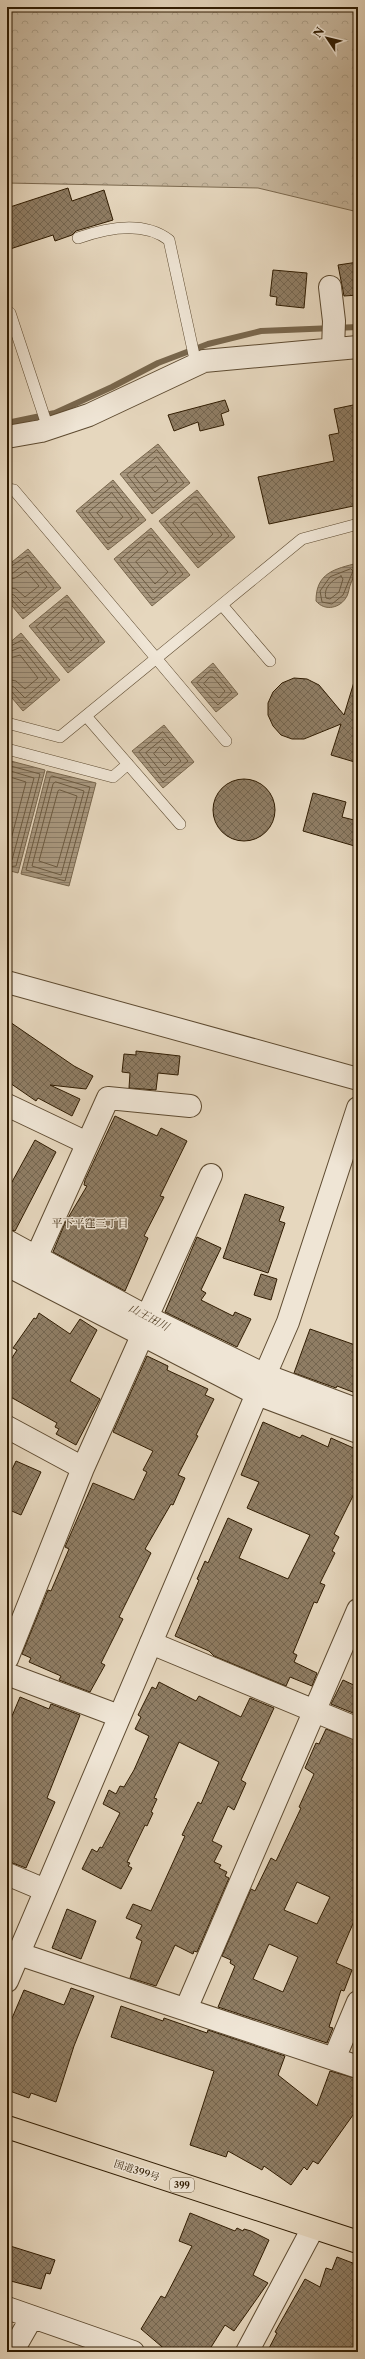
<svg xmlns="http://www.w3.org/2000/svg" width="365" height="2359" viewBox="0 0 365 2359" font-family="'Libre Caslon Text','Noto Serif JP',serif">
	<defs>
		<pattern id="forest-crowns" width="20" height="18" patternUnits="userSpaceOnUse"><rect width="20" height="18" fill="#c7b79e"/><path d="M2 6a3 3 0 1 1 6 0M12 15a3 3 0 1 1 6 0" fill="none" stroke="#ab9d86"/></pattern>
		<pattern id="water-rules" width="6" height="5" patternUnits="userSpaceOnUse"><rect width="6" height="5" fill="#a8977e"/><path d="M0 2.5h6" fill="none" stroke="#897a65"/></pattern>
		<pattern id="building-cross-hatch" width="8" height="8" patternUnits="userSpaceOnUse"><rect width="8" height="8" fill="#8f7d64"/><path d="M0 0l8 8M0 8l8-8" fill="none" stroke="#756650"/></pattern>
	</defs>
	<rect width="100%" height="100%" fill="#e6d7be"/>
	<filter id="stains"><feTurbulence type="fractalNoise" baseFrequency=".005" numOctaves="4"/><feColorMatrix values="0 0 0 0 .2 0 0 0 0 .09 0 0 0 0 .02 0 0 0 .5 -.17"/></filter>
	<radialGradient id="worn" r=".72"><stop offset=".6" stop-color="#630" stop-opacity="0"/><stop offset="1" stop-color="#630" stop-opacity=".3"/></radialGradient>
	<path fill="url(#forest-crowns)" stroke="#7c6a50" d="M7,7H358V212L258,188L7,183Z"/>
	<path fill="url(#water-rules)" stroke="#78664c" d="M158,444L190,483L152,514L120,474Z
		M113,480L146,520L108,550L76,511Z
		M197,490L235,537L198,568L159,521Z
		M151,528L190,575L152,606L114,559Z
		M28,549L61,588L23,619L7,600V566Z
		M358,563C358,572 354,575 351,583C349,587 349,592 347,596C341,608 325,612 316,601C316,573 334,569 358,563Z
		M67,595L105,642L68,673L29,626Z
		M21,633L60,680L23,711L7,692V645Z
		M213,663L238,694L216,712L191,682Z
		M164,725L194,762L163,788L132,751Z
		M7,760L45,770L18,873L7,870Z
		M47,771L96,783L69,886L21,874Z"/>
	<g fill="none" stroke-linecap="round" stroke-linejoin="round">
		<path stroke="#6c5a40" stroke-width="1" d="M157,450L184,483L153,508L127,475Z
			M157,457L177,482L154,501L134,476Z
			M156,466L168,481L155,492L142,477Z
			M113,486L139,519L108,544L82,511Z
			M112,493L132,518L109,537L89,512Z
			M194,497H197L229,536L199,562L165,522Z
			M111,502L123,517L110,528L97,513Z
			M194,504H197L222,535L199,555L173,523Z
			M195,512L213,534L200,546L181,524Z
			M149,535H152L183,574L153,600L120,560Z
			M148,542H151L176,573L154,593L127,561Z
			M149,550L168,572L155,584L136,562Z
			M7,569L28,555L54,588L24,613L11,599L7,598
			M351,569L353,571L343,595L332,604L322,602L320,591L330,577Z
			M7,574L13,573L27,562L47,587L25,606L14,595L7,593
			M341,576L343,579L339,592L330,599L326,598C323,588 332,580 341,576Z
			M7,580L15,578L26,571L39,586L25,597L16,589L7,587
			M65,602H68L99,641L69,667L36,627Z
			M64,609L67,610L92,640L70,660L43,628Z
			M65,617L84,639L71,651L51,629Z
			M7,648L22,640L54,679L24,705L11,691L7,690
			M7,653L21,647L47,679L25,698L14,687L7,685
			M7,659L20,655L38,678L25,689L16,681L7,679
			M211,670H213L232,692L218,705L197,683Z
			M210,677H213L225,691L219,698L204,684Z
			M163,732L188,761L163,782L139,752Z
			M163,739L181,761L164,775L146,753Z
			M160,747L172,759L165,766L154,754Z
			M7,765L40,774L16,866L7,867
			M7,770L34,778L12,860L7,861
			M7,776L26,782L7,855
			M52,776L90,787L65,881L26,870L50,778Z
			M56,782L84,791L61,875L32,866L53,784Z
			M60,790L77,796L57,867L39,861L58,791Z"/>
		<path stroke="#78664c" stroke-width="6" d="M7,423L55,413L112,387L158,363L208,344L261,331L358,327"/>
	</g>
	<path fill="url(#building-cross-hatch)" stroke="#301c02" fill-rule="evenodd" d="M68,188L72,201L104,190L113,220L76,231L72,235L55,241L53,235L7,250V208Z
		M358,262V295L344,296L338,265Z
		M273,270L307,273L304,308L276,305L277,297L270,296Z
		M225,400L229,411L221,414L224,425L200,431L198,422L174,431L168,415Z
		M358,404V505L269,524L258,477L334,461L329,435L339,433L334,409Z
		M294,678L307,679L319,685L344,715L354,682H358V763L331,755L341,724L304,739H292L281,735L273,726L268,715V703L273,692L282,683Z
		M213 810a31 31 0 1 1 62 0a31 31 0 1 1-62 0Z
		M313,793L346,802L342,817L358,821V847L303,831Z
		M7,1020L74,1066L93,1076L86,1089L50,1085L80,1099L72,1116L38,1098L36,1101L7,1081Z
		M136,1051L180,1056L178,1075L158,1073L156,1090L129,1088L130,1073L122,1072L124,1054L136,1055Z
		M115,1116L157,1136L161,1128L187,1141L160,1196L164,1197L144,1236L148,1238L125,1291L53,1252L65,1223L87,1186L84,1185L85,1180Z
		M35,1140L56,1152L15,1231L7,1229V1191Z
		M245,1194L284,1207L279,1221L285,1223L268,1273L223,1258Z
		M197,1237L221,1248L201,1290L206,1293L201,1300L233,1316L235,1312L251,1319L237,1347L165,1312Z
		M261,1274L277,1279L271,1300L254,1295Z
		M39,1313L70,1334L80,1319L97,1330L70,1381L100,1399L76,1445L56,1434L59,1429L55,1427L57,1423L7,1395V1366L17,1350L13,1348L34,1318L36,1319Z
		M310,1329L358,1346V1394L337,1386L336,1388L294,1373Z
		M147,1356L168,1366L167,1370L208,1389L205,1395L214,1399L196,1435L198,1436L178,1475L185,1478L173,1505L171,1504L145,1549L151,1553L119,1617L123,1619L101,1663L105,1665L90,1692L59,1680L61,1676L29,1662L31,1658L22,1654L48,1590L51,1591L69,1549L65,1547L93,1483L134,1500L147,1472L143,1470L153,1451L113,1432Z
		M263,1422L300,1438L302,1435L328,1447L331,1438L358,1450V1486L334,1534L339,1537L332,1551L335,1553L320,1583L325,1585L317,1603L314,1602L293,1653L297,1655L294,1662L317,1673L312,1686L290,1677L286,1686L214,1656L209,1651L175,1636L199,1580L197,1579L205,1561L208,1563L228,1518L252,1529L239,1558L288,1579L310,1535L247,1508L259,1482L241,1475Z
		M16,1461L41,1472L21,1515L7,1509V1480Z
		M343,1680L358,1687V1715L331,1704Z
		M159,1682L196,1701L199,1696L241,1717L250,1698L274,1708L241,1780L246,1783L234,1810L228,1806L212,1841L222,1846L214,1862L221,1865L219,1868L227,1872L225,1876L229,1878L197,1952L194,1951L193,1954L175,1945L156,1986L130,1978L142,1941L136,1938L142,1925L126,1918L133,1904L151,1911L185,1836L182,1835L198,1802L201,1804L219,1762L179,1742L154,1798L157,1799L151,1812L153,1813L147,1826L145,1825L127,1862L130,1863L128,1866L132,1868L121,1889L82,1869L92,1849L97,1852L100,1847L102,1848L120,1813L103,1804L109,1790L116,1794L120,1786L124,1787L134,1770L149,1736L135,1729L141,1717L138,1715L152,1687L156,1689Z
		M20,1697L49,1709L51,1704L80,1715L47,1798L55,1802L26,1868L7,1861V1728Z
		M326,1729L358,1741V1912L336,1963L352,1970L344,1991L341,1990L329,2027L333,2028L327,2043L218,2007L235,1966L230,1963L231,1960L222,1956L251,1889L255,1891L271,1858L276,1861L301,1808L299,1807L314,1774L305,1768L316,1743L319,1744ZM297,1882L330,1897L317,1924L284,1910ZM269,1944L298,1957L283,1992L253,1979Z
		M67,1909L96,1921L81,1959L52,1948Z
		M71,1988L94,1996L74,2046L56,2102L31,2093L29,2098L7,2090V2030L24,1990L64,2005Z
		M121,2006L163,2021L164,2018L207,2033L208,2030L285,2056L278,2075L317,2106L330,2071L358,2079V2108L318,2164L313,2161L307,2170L304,2167L291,2185L264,2166L262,2170L228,2151L226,2157L190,2145L214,2071L111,2037Z
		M190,2213L235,2231L237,2228L243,2231L244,2229L251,2231L269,2240L253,2275L268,2283L234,2331L225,2325L208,2352H168L141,2329L161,2296L165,2298L192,2246L179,2241Z
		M7,2245L55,2260L50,2274L46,2273L41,2289L7,2280Z
		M337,2257L358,2265V2352H267L277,2333L275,2332L305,2279L320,2287L326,2268L332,2270Z"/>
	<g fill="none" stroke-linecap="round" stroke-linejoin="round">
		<defs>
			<path id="service" d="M78,238C106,228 143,220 169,240L196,364
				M10,313L48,428
				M7,489L14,490L226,741
				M222,605L270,661
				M86,716L180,824
				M7,723L60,737L302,539L358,524
				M7,749L113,777L128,764"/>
			<path id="minor" d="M330,287L334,321L333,349
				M7,437L41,431L89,415L204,361L358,347
				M7,982L358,1079
				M7,1105L87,1143
				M7,1241L147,1317L265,1375L358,1410
				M7,1265L257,1394L358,1432
				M31,1269L108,1098L190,1106
				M147,1317L211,1175
				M265,1375L288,1322L358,1108
				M7,1427L83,1468
				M151,1643L358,1729
				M7,1659L83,1468L142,1336
				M7,1674L119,1716
				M7,1874L45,1890
				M19,1954L358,2067
				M186,2009L358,1610
				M334,2059L358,2002
				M7,2308L133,2352
				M12,2352L32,2317
				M247,2352L313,2228"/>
			<path id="tertiary" d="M7,1981L265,1375"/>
			<path id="trunk" d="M7,2127L358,2242"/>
		</defs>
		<use href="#service" stroke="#5e4b31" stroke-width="12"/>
		<use href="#minor" stroke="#5e4b31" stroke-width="24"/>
		<use href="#tertiary" stroke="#5e4b31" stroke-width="24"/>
		<use href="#trunk" stroke="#301c02" stroke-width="24"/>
		<use href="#service" stroke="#efe5d5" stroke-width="11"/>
		<use href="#minor" stroke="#efe5d5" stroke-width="22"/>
		<use href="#tertiary" stroke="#efe5d5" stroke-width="22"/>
		<use href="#trunk" stroke="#e6d7be" stroke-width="22"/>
	</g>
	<g text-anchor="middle" stroke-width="3" stroke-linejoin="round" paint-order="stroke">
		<rect fill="#efe5d5" stroke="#695841" stroke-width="1" x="170" y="2178" width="24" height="14" rx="3"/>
		<g font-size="9" font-weight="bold" fill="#301c02">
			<text x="182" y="2188">399</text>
		</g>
		<g font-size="10" fill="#301c02" stroke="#efe5d5">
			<text transform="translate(137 2170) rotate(18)" y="4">国道399号</text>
		</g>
		<g font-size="11" fill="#301c02" stroke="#efe5d5">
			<text x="90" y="1227">平下平窪三丁目</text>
		</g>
		<g font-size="11" font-style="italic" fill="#5a472d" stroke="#efe5d5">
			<text transform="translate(149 1317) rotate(28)" y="4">山王田川</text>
		</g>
	</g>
	<rect width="365" height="2359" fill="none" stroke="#e6d7be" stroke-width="24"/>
	<rect x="8" y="8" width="349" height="2343" fill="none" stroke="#301c02" stroke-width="2"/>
	<rect x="12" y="12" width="341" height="2335" fill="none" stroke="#301c02"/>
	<g transform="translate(327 38) rotate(305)" stroke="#efe5d5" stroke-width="3" paint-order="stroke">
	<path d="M0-3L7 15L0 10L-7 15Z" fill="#301c02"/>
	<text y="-6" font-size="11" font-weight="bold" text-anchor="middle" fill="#301c02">N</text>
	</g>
	<rect width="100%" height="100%" filter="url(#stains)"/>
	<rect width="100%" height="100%" fill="url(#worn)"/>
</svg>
